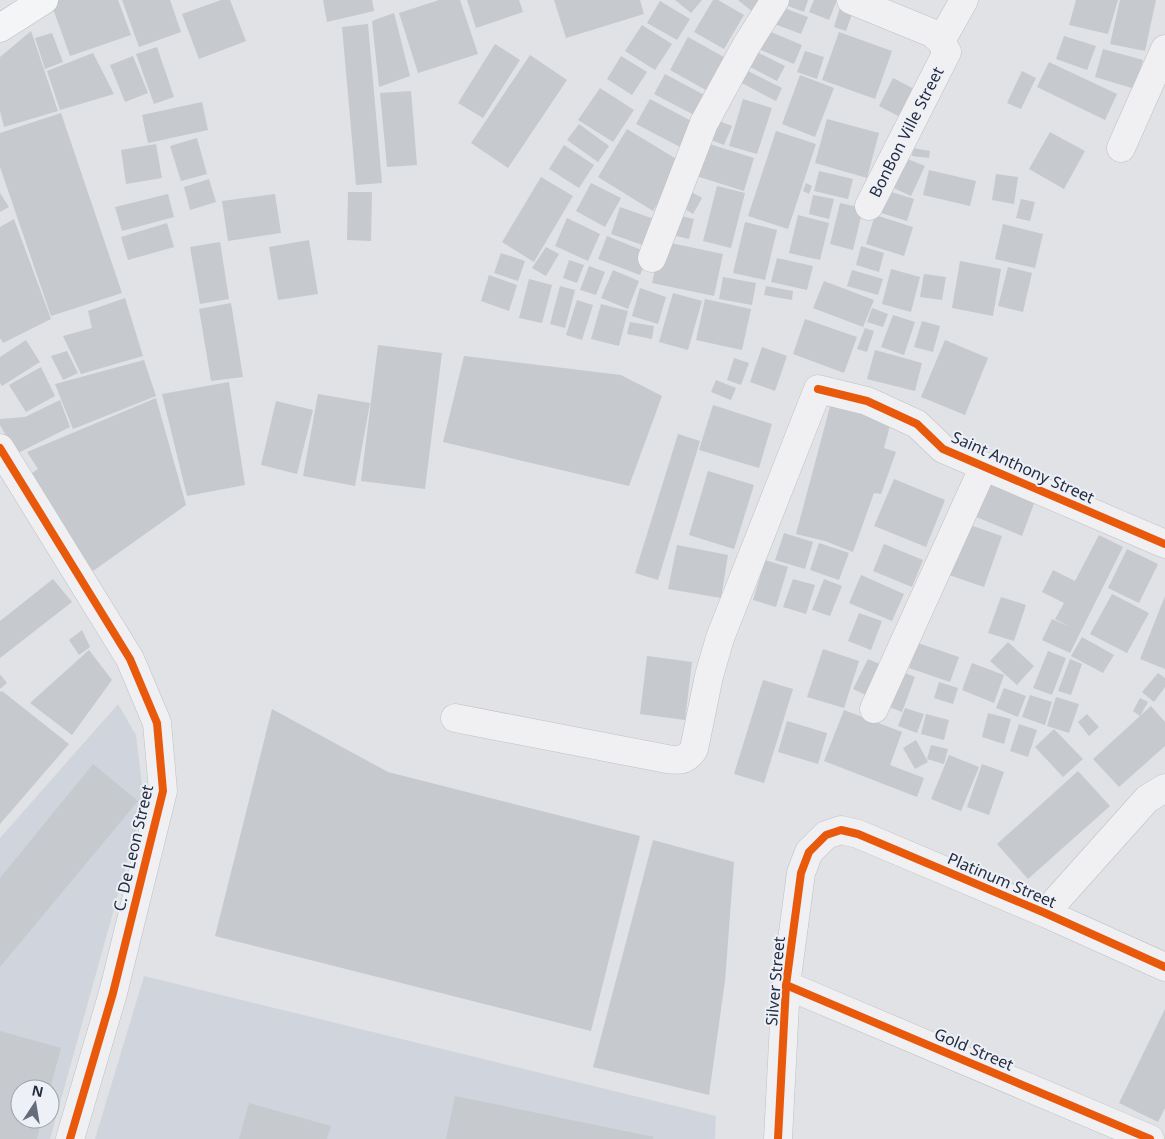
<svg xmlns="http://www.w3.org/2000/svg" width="1165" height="1139" viewBox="0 0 1165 1139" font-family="'Noto Sans',sans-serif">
	<rect width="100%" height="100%" fill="#e0e2e6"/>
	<path fill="#d0d5dd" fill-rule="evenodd" d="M118,704L136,735L144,801L50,1139H0V838ZM20,1089H50V1119H20Z
		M144,976L716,1116L715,1139H95Z"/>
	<path fill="#c6c9cd" d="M60,0H118L131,35L70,56L51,3Z
		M122,0H170L181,32L139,47Z
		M221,0H230L246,41L199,59L182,14Z
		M323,0H372L374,11L327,22Z
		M439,0H460L478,54L418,73L399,13Z
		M467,0H519L523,12L476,28Z
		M554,0H640L644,14L566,38Z
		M675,0H702L691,13Z
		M713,0H718L744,15L724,49L694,32Z
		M738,0H762L753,12Z
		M785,0H808L804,12L783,4Z
		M814,0H837L829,20L809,12Z
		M1076,0H1118L1108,34L1069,25Z
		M1120,0H1156L1145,51L1110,44Z
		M660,1L690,19L677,40L647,23Z
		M842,1L855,6L846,31L834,27Z
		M776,5L808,17L801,34L769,22Z
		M394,13L410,76L379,87L372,21Z
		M368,24L382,183L356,185L342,27Z
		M642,25L672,44L655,70L625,51Z
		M764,29L802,45L794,64L756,48Z
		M31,31L58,111L4,127L0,111V57Z
		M839,32L892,51L875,99L822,80Z
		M52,33L63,62L45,69L35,38Z
		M1064,36L1096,46L1087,70L1056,59Z
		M688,37L731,61L713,94L670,70Z
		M495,44L520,60L483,118L458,103Z
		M157,47L174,97L154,104L136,54Z
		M1103,49L1143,60L1135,89L1095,77Z
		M755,51L785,66L777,81L748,66Z
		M805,51L824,57L817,79L797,72Z
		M93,53L114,94L60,110L47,71Z
		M530,55L567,80L508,168L471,143Z
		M133,56L148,93L125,102L110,65Z
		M621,56L647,72L632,95L607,79Z
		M1049,62L1117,94L1105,120L1037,87Z
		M744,69L782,88L776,101L738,81Z
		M1022,71L1036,78L1021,109L1007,103Z
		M665,74L706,96L696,116L654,94Z
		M800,75L834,88L815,137L782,124Z
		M893,78L914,89L900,117L879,106Z
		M600,88L634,110L613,142L578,120Z
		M411,91L417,165L387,167L380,93Z
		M650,99L695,123L682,148L636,124Z
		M743,99L772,108L757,154L729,146Z
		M202,102L208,130L148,143L142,115Z
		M61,113L122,293L51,316L0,167V133Z
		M714,119L732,126L724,145L706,138Z
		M827,119L879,133L867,178L815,163Z
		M579,124L609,146L598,162L567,140Z
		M627,129L683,163L653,211L598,177Z
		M776,131L816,144L788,229L748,216Z
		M1050,132L1085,151L1064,189L1029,169Z
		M197,138L207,174L181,181L170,146Z
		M703,142L754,158L744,191L693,175Z
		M156,144L162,178L126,184L121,150Z
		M564,145L594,165L579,188L549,169Z
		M913,148L930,151L929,158L912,156Z
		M900,156L925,166L911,196L887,185Z
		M929,170L976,181L970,206L923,195Z
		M819,171L853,179L848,199L814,191Z
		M996,174L1018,177L1014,204L992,200Z
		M541,177L573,196L534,262L502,242Z
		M209,179L216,202L190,210L184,187Z
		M591,183L621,198L605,227L576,211Z
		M806,183L812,186L809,194L803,191Z
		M717,186L745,193L731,248L703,241Z
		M688,190L702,198L693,214L679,205Z
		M885,190L914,199L907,221L878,212Z
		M348,192H372L371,241L347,240Z
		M0,193L9,207L0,212Z
		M168,194L174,217L122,231L115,207Z
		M275,194L281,233L228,241L222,201Z
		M813,195L834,199L829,219L809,214Z
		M1021,199L1035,202L1030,221L1016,218Z
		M840,203L863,208L853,250L830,244Z
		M620,207L660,221L651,248L611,234Z
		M673,214L694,219L689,239L668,234Z
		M798,215L829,223L820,260L789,253Z
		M875,215L913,227L904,256L866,244Z
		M567,218L600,234L588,261L555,246Z
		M14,219L51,319L3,343L0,338V227Z
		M745,222L777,230L765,280L733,273Z
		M167,223L174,247L128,260L121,237Z
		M1003,224L1043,234L1035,268L995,259Z
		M607,236L649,253L640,275L598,259Z
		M309,240L318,294L278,300L269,247Z
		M661,241L723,254L714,296L652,283Z
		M220,242L229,299L200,304L190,247Z
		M861,246L884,253L879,272L856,265Z
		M546,247L559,254L546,276L532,268Z
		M501,253L525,261L518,281L494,273Z
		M777,258L813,266L807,290L771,282Z
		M569,260L584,265L577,283L563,278Z
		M960,261L1001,269L993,316L952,308Z
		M589,266L605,272L596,295L580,290Z
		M1008,267L1032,273L1023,312L998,306Z
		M891,269L920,277L911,312L882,304Z
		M613,270L639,281L628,309L601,298Z
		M852,270L883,279L878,295L847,286Z
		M924,274L946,277L942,300L920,297Z
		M489,275L517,285L509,311L481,301Z
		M723,277L756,283L752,305L719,299Z
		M529,279L552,285L542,323L519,318Z
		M824,281L874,300L863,327L813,308Z
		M560,286L575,290L565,328L550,324Z
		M766,286L793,291L792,300L764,295Z
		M640,288L666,297L658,324L632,316Z
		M673,293L702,301L688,350L659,342Z
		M125,298L143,356L81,374L63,336L92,328L88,311Z
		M705,299L751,309L742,350L696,340Z
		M577,300L593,305L582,340L566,335Z
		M231,303L243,377L211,381L199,309Z
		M601,304L628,311L619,346L591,339Z
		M872,308L888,314L883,327L867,322Z
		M893,315L915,322L904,355L881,347Z
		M805,319L857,337L844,373L793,354Z
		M922,321L940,326L933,352L914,347Z
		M630,322L654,326L652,339L627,334Z
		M865,328L874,331L867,352L857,349Z
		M26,340L40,362L2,386L0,383V357Z
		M945,340L988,358L965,415L921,397Z
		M378,345L442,353L425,489L361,481Z
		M762,347L787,356L775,391L750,382Z
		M875,350L922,363L915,391L867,379Z
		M67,351L78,373L63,380L51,356Z
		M464,356L621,375L662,396L629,486L443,442Z
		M734,358L749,363L741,385L727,380Z
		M144,360L156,396L73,429L55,384Z
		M41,367L55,396L26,412L9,385Z
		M716,380L736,388L731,400L711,392Z
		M229,382L245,485L187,496L162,394Z
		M318,394L370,403L355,486L303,476Z
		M156,398L186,505L93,571L29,475L38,469L27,452Z
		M832,399L892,418L884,448L896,452L881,494L874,493L853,552L825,541L796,534Z
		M60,400L70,427L16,454L0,425V419L25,417Z
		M276,401L313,410L297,474L261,465Z
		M713,405L772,424L759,468L699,450Z
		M678,434L700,441L658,580L635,573Z
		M708,471L754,485L734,549L689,535Z
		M894,479L945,500L926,547L874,526Z
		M982,479L1035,501L1022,536L969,514Z
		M964,523L1002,536L984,587L946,574Z
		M784,533L813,542L805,569L775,560Z
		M1099,535L1123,547L1070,653L1042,640L1052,619L1070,627L1055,619L1064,603L1042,592L1053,570L1075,581Z
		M819,543L849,553L839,580L810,570Z
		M884,544L923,560L912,587L873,571Z
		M677,545L728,555L721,598L668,589Z
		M1127,549L1158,564L1139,603L1108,588Z
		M765,560L788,567L776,607L753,600Z
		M861,575L904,594L892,621L849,603Z
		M53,579L72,602L0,658V621Z
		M793,579L815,585L806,614L783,607Z
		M824,579L842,586L830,616L812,610Z
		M1112,594L1149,613L1127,653L1090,634Z
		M1165,596V669L1140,659Z
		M1001,597L1026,605L1014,641L988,633Z
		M859,613L882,621L871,650L848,641Z
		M82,630L90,647L79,655L69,640Z
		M1082,637L1114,655L1103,673L1071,656Z
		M1008,642L1034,666L1017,685L990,661Z
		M918,643L959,657L950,682L909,668Z
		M823,649L859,661L844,708L807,697Z
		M89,650L112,680L72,735L30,703Z
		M1048,651L1066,658L1052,695L1033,688Z
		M647,656L692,662L685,720L640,714Z
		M868,659L889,668L874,699L853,689Z
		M1070,659L1082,664L1071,695L1058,691Z
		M972,663L1004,675L994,703L962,690Z
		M897,670L915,677L902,712L884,705Z
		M1158,673L1165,678V687L1154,702L1142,692Z
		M0,674L7,683L0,689Z
		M763,680L793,689L764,783L734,774Z
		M939,682L958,688L953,704L934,698Z
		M1004,688L1026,696L1018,717L996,708Z
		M2,691L69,744L0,824V692Z
		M1030,695L1052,702L1045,725L1022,717Z
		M1056,697L1079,704L1069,733L1047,726Z
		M1140,698L1148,702L1140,716L1133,711Z
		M1151,706L1165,722V746L1119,787L1093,759Z
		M905,708L924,714L917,733L898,726Z
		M272,709L388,772L640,836L591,1031L215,936Z
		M844,710L902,732L890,765L924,778L917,797L824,761Z
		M988,713L1011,719L1004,744L982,737Z
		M926,714L949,720L944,740L921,734Z
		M1087,714L1099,727L1089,736L1078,722Z
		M787,721L827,733L818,764L778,752Z
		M1019,724L1037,730L1028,757L1010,751Z
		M1054,729L1083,759L1063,777L1035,747Z
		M916,740L928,762L915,769L903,748Z
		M931,745L948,749L944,764L927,759Z
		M949,755L979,767L961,811L931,799Z
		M93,764L138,801L0,967V878Z
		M982,764L1004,772L989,815L967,807Z
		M1078,771L1110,806L1028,879L997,844Z
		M653,840L734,862L725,981L709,1095L593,1067Z
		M1165,1009V1108L1158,1122L1119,1103Z
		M0,1031L61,1048L50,1089H20V1119H42L37,1139H0Z
		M455,1096L654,1137L653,1139H446Z
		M249,1103L331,1126L327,1139H239Z"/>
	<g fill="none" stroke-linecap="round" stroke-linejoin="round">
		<defs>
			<path id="minor" d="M851,0L932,33L941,41L947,52L869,206
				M941,41L964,0
				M1121,148L1165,49
				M652,258L704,123L746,46L775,0
				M0,448L130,659L157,723L163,791L113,993L70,1139
				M874,709L984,466
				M455,718L667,759C680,761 687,760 694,749L709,676L720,638L818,389L867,401L917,424L943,449L1165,544
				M1045,913L1147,799L1165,788
				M786,985L1150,1139
				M778,1139L786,985L801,873L809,852L826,835L841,830L858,834L1045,913L1165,967"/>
			<path id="major" d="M0,28L44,0"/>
		</defs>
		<use href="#minor" stroke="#bec0c4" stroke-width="29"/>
		<use href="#major" stroke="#bcbfc4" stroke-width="29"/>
		<use href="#minor" stroke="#f0f0f3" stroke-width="28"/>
		<use href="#major" stroke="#f4f5f6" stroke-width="28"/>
		<defs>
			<path id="cycleway" d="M818,389L867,401L917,424L943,449L1165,544
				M0,448L130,659L157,723L163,791L113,993L70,1139
				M786,985L1150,1139
				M778,1139L786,985L801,873L809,852L826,835L841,830L858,834L1045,913L1165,967"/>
		</defs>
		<use href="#cycleway" stroke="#edf0f6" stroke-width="11"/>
		<use href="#cycleway" stroke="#e8590c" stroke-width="8"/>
	</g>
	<g text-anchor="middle" stroke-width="4" stroke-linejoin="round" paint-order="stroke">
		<g font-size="16" fill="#252d41" stroke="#edf0f6">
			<text transform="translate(906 132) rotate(-63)" y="6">BonBon Ville Street</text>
			<text transform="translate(1023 467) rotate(24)" y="6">Saint Anthony Street</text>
			<text transform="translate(133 848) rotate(-77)" y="6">C. De Leon Street</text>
			<text transform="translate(1002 880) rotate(23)" y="6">Platinum Street</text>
			<text transform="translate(775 981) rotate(-85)" y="6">Silver Street</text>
			<text transform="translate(974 1049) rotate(23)" y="6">Gold Street</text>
		</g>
	</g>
	<g transform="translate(35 1104) rotate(12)"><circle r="24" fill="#edf0f6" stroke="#9da2ae"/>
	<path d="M0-4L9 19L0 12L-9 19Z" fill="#666c7b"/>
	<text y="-8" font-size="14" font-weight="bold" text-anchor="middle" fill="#252d41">N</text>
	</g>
</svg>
